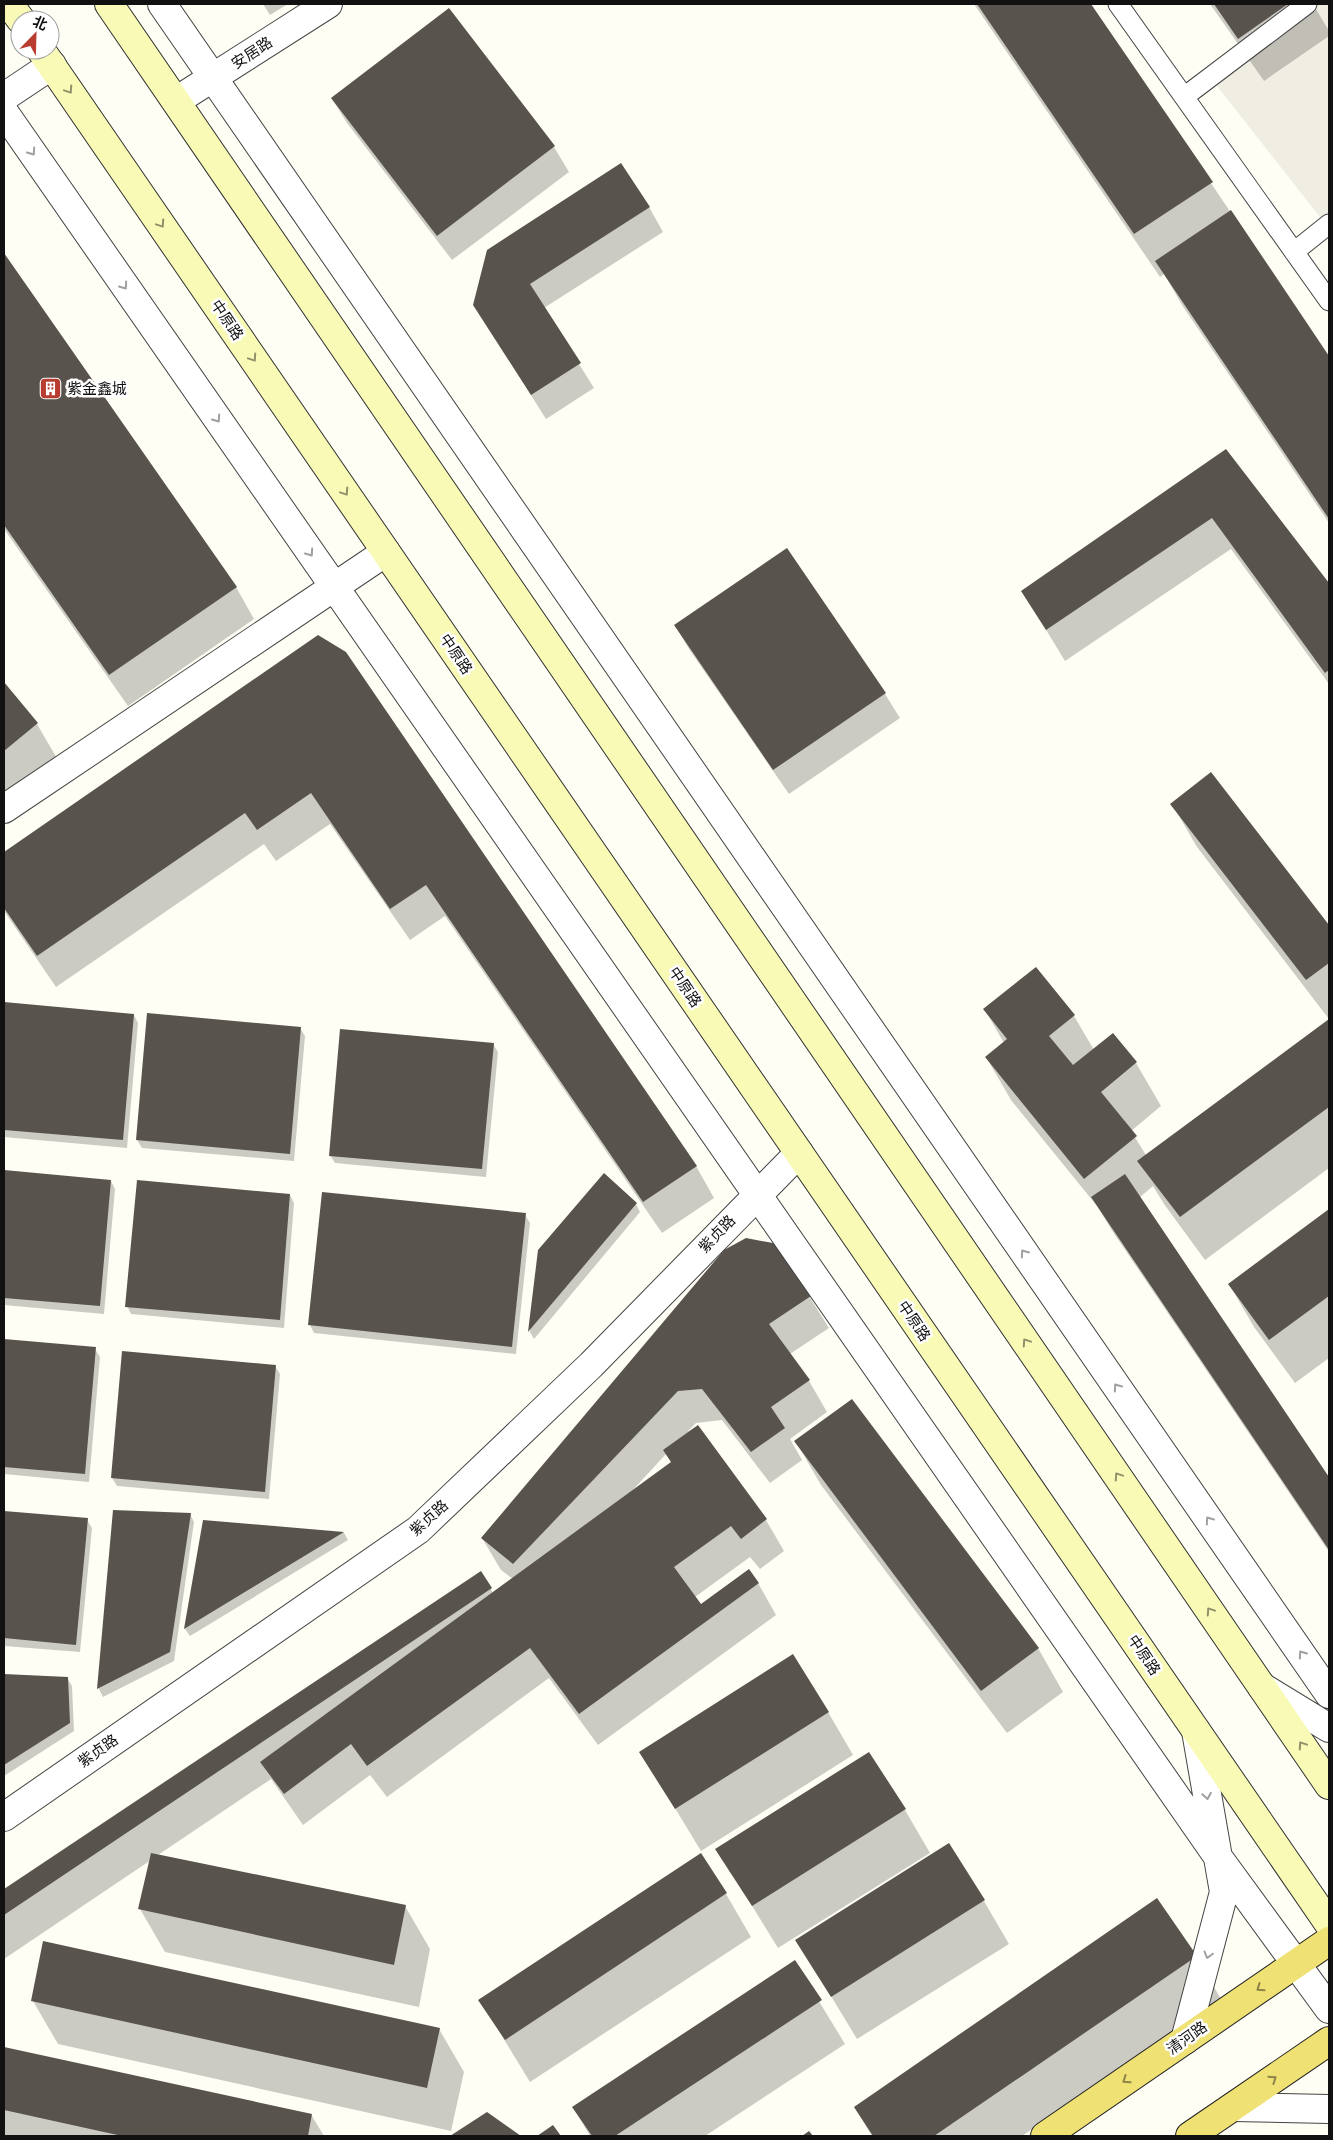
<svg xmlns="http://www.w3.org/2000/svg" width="1333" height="2140" viewBox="0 0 1333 2140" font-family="Georgia,'Noto Sans SC',serif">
	<rect width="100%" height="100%" fill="#fefef5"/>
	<path fill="#f0eee3" d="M1307,4H1329V224L1327,226L1210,77Z"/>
	<path fill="#0003" fill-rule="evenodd" d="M263,4H288L270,15Z
		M974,4H1090L1329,358V523L1182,305L1164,274L1160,277Z
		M1210,4H1313L1329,31V36L1264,81Z
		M449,10L554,147L569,172L452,260L347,123L332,99Z
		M649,207L663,232L544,308L594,388L546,419L474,305Z
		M4,255L236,587L254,619L128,706L4,529Z
		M1226,450L1329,585V684L1231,549L1065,661L1023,592Z
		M786,549L885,694L900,718L789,794L689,649L675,625Z
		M318,637L696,1166L714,1198L662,1233L445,916L410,940L330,824L276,861L264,844L56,987L4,911V854Z
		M4,684L37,724L62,767L4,812Z
		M1211,774L1329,927V1019L1197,847L1172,804Z
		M1035,969L1074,1016L1094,1050L1113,1035L1136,1063L1161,1106L1131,1131L1146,1155L1329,1020V1168L1205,1260L1164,1204L1153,1186L1139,1198L1329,1479V1552L1111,1229L1097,1206L1011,1100L986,1057L1004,1043L985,1010Z
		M4,1003L134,1015L138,1023L127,1148L4,1137Z
		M300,1028L305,1036L294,1161L142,1148L137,1140Z
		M493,1044L498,1052L486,1177L335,1163L330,1155Z
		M4,1172L111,1181L115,1189L104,1314L4,1305Z
		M290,1195L294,1203L284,1328L131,1314L127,1306Z
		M636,1204L640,1212L534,1339L530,1332L539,1250Z
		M1329,1210V1358L1295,1383L1254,1327L1229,1284Z
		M525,1215L530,1223L516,1354L314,1333L310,1325Z
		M777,1245L829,1328L790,1354L809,1381L827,1412L790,1439L802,1460L770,1483L722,1420L696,1423L687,1432L698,1426L766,1520L784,1551L760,1569L750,1557L695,1597L701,1606L758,1583L776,1615L598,1745L549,1678L387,1797L370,1775L303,1825L271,1779L158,1855L405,1906L430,1949L419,2007L165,1952L140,1909L151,1860L4,1959V1890L481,1573L493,1593L513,1579L501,1570L482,1538ZM666,1454L672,1463L631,1492Z
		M4,1341L95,1349L100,1357L89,1482L4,1474Z
		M275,1366L280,1374L269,1499L117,1486L112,1478Z
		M796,1442L1038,1648L1063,1692L1007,1733L821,1485Z
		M114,1511L190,1514L194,1522L174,1661L103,1697L99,1689Z
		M4,1512L87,1520L92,1528L80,1652L4,1646Z
		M204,1521L344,1533L348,1540L190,1636L185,1629Z
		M4,1675L67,1678L72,1686L74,1731L4,1776Z
		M828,1712L853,1755L701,1851L641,1752Z
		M905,1810L930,1853L778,1948L717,1849Z
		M726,1894L751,1937L530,2082L480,2000Z
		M984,1901L1009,1944L857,2039L797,1940Z
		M1196,1956L1221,1999L1022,2136H872L855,2108Z
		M795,1962L845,2044L705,2136H590L574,2108Z
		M33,2001L439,2029L464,2072L451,2131L58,2044Z
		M4,2048L312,2116L324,2136H4Z
		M487,2113L519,2136H452Z"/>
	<path fill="#59534e" d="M977,4H1091L1213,182L1134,234Z
		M1214,4H1288L1238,39Z
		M449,8L555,146L437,236L331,98Z
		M621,163L650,207L530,284L581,363L531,395L473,305L487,250Z
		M1231,210L1329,356V519L1155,261Z
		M4,253L237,587L109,675L4,525Z
		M1226,449L1329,583V670L1325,673L1212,518L1046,630L1021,591Z
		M787,548L886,693L773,770L674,625Z
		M318,635L346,652L697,1166L643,1202L426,885L390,909L311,793L257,830L245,813L37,956L4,908V852Z
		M4,682L38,723L4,751Z
		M1211,772L1329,925V963L1306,980L1170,804Z
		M1036,967L1075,1015L1049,1036L1073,1065L1113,1033L1137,1062L1101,1092L1137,1136L1084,1179L985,1057L1007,1039L983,1009Z
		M4,1002L134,1014L123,1140L4,1130Z
		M147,1013L301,1027L290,1154L136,1140Z
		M1329,1019V1107L1180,1217L1137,1161Z
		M340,1029L494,1043L482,1169L329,1156Z
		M4,1170L111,1180L100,1306L4,1298Z
		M604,1173L637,1203L528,1332L538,1250Z
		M1125,1174L1329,1477V1550L1091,1197Z
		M137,1180L290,1194L280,1320L125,1307Z
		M322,1192L526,1213L512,1347L308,1325Z
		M1329,1209V1296L1269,1340L1228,1284Z
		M746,1238L778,1244L811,1296L769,1324L810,1380L771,1407L785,1428L751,1452L702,1389L678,1391L513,1564L481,1538L724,1250Z
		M4,1339L96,1347L85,1474L4,1467Z
		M122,1351L276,1365L265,1492L111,1478Z
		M852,1399L1039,1648L981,1691L794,1441Z
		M698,1425L767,1519L741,1539L731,1526L674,1567L701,1604L749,1569L759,1583L579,1714L530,1648L367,1766L351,1744L284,1794L260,1762L671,1462L663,1450Z
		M113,1510L191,1513L170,1652L97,1689Z
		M4,1511L88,1518L76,1645L4,1638Z
		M203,1520L344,1532L184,1629Z
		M481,1571L492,1588L4,1915V1889Z
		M793,1654L829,1712L675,1809L639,1752Z
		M4,1674L68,1677L70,1723L4,1765Z
		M869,1752L906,1809L752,1906L715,1849Z
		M949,1843L985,1900L831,1997L795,1940Z
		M151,1853L406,1905L394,1965L138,1909Z
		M701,1853L727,1893L505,2040L478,2000Z
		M1157,1898L1197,1956L934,2136H873L854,2107Z
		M43,1941L440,2028L427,2088L31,2001Z
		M795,1960L822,2000L615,2136H592L572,2107Z
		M4,2047L312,2114L308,2136H122L4,2110Z
		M487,2112L521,2136H450Z
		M553,2125L561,2136H537Z
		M809,2131L813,2136H802Z"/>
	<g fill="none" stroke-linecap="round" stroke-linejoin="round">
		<defs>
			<path id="service" d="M1118,4L1329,301
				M1184,97L1307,4
				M1294,252L1329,224"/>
			<path id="minor" d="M4,97L52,65
				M176,101L328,4
				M4,809L386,552"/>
			<path id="tertiary" d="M162,4L1329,1694
				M4,112L1218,1857L1329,2009
				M1262,1687L1329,1728
				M4,1817L418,1530L591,1365L799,1153
				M1185,2040L1224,1892L1196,1731
				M1233,2107L1329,2109"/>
			<path id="secondary" d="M9,4L21,20
				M109,4L1329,1785
				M41,50L1329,1924"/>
			<path id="primary" d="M1045,2136L1329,1941
				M1190,2136L1329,2041"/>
		</defs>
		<use href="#service" stroke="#444" stroke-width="21"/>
		<use href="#minor" stroke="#444" stroke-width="30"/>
		<use href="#tertiary" stroke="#444" stroke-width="30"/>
		<use href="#secondary" stroke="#333" stroke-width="30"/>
		<use href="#primary" stroke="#222" stroke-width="30"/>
		<use href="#service" stroke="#fff" stroke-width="19"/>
		<use href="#minor" stroke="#fff" stroke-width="28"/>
		<use href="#tertiary" stroke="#fff" stroke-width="28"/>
		<use href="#secondary" stroke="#f8fab5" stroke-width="28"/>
		<use href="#primary" stroke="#efe174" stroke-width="28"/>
	</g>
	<defs><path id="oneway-chevron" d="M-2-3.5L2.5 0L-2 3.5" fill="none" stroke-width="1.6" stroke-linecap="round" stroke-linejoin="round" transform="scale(1.25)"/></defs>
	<g stroke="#90916b">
		<use href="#oneway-chevron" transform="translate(69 90) rotate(56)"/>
		<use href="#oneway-chevron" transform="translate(161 224) rotate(56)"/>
		<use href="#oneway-chevron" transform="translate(253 358) rotate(56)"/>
		<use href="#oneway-chevron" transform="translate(345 492) rotate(56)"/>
		<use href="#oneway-chevron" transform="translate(1026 1342) rotate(-124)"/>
		<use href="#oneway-chevron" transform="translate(1118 1476) rotate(-124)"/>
		<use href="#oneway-chevron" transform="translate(1210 1611) rotate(-124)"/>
		<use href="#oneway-chevron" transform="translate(1302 1745) rotate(-124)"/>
	</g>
	<g stroke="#a0a0a0">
		<use href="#oneway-chevron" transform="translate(32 152) rotate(55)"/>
		<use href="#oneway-chevron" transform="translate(124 286) rotate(55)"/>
		<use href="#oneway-chevron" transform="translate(217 419) rotate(55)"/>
		<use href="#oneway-chevron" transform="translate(310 553) rotate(55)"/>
		<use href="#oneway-chevron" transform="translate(1024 1253) rotate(-125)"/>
		<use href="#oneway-chevron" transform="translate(1117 1387) rotate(-125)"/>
		<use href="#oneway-chevron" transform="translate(1209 1520) rotate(-125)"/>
		<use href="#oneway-chevron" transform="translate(1302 1654) rotate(-125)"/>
		<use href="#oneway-chevron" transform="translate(1207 1796) rotate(80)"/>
		<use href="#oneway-chevron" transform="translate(1208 1955) rotate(105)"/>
	</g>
	<g stroke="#8b8347">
		<use href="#oneway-chevron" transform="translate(1260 1988) rotate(145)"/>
		<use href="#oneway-chevron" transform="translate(1273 2079) rotate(-35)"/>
		<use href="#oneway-chevron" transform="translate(1126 2080) rotate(145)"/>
	</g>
	<defs>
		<symbol id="building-square" viewBox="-11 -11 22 22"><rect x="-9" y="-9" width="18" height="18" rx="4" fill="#b93c31" stroke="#fff"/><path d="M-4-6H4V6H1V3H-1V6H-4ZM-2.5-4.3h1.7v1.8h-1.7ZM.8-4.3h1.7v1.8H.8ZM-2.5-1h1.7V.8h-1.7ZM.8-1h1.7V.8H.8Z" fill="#fff"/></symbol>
	</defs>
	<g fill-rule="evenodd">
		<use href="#building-square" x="38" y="376" width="25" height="25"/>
	</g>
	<g text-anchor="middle" stroke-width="5" stroke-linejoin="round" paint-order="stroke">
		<g font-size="15" fill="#111" stroke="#fff">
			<text transform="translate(252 53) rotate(-33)" y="5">安居路</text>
			<text transform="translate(227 320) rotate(56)" y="5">中原路</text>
			<text transform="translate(456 654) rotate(56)" y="5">中原路</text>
			<text transform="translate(685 987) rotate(56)" y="5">中原路</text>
			<text transform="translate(717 1234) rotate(-46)" y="5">紫贞路</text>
			<text transform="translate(914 1321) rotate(56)" y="5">中原路</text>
			<text transform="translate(429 1518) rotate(-42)" y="5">紫贞路</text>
			<text transform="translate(1144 1655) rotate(56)" y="5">中原路</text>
			<text transform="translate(98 1751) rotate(-35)" y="5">紫贞路</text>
			<text transform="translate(1187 2038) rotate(-35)" y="5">清河路</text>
		</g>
		<g font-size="15" fill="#111" stroke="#fff" text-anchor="start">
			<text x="67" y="394">紫金鑫城</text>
		</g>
	</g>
	<rect width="1333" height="2140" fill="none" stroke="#111111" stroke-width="10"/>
	<g transform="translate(35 35) rotate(23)"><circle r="24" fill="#ffffff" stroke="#a0a0a0"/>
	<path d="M0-4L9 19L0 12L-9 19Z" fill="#b93c31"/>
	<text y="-8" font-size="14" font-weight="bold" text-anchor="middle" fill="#111111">北</text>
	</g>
</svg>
